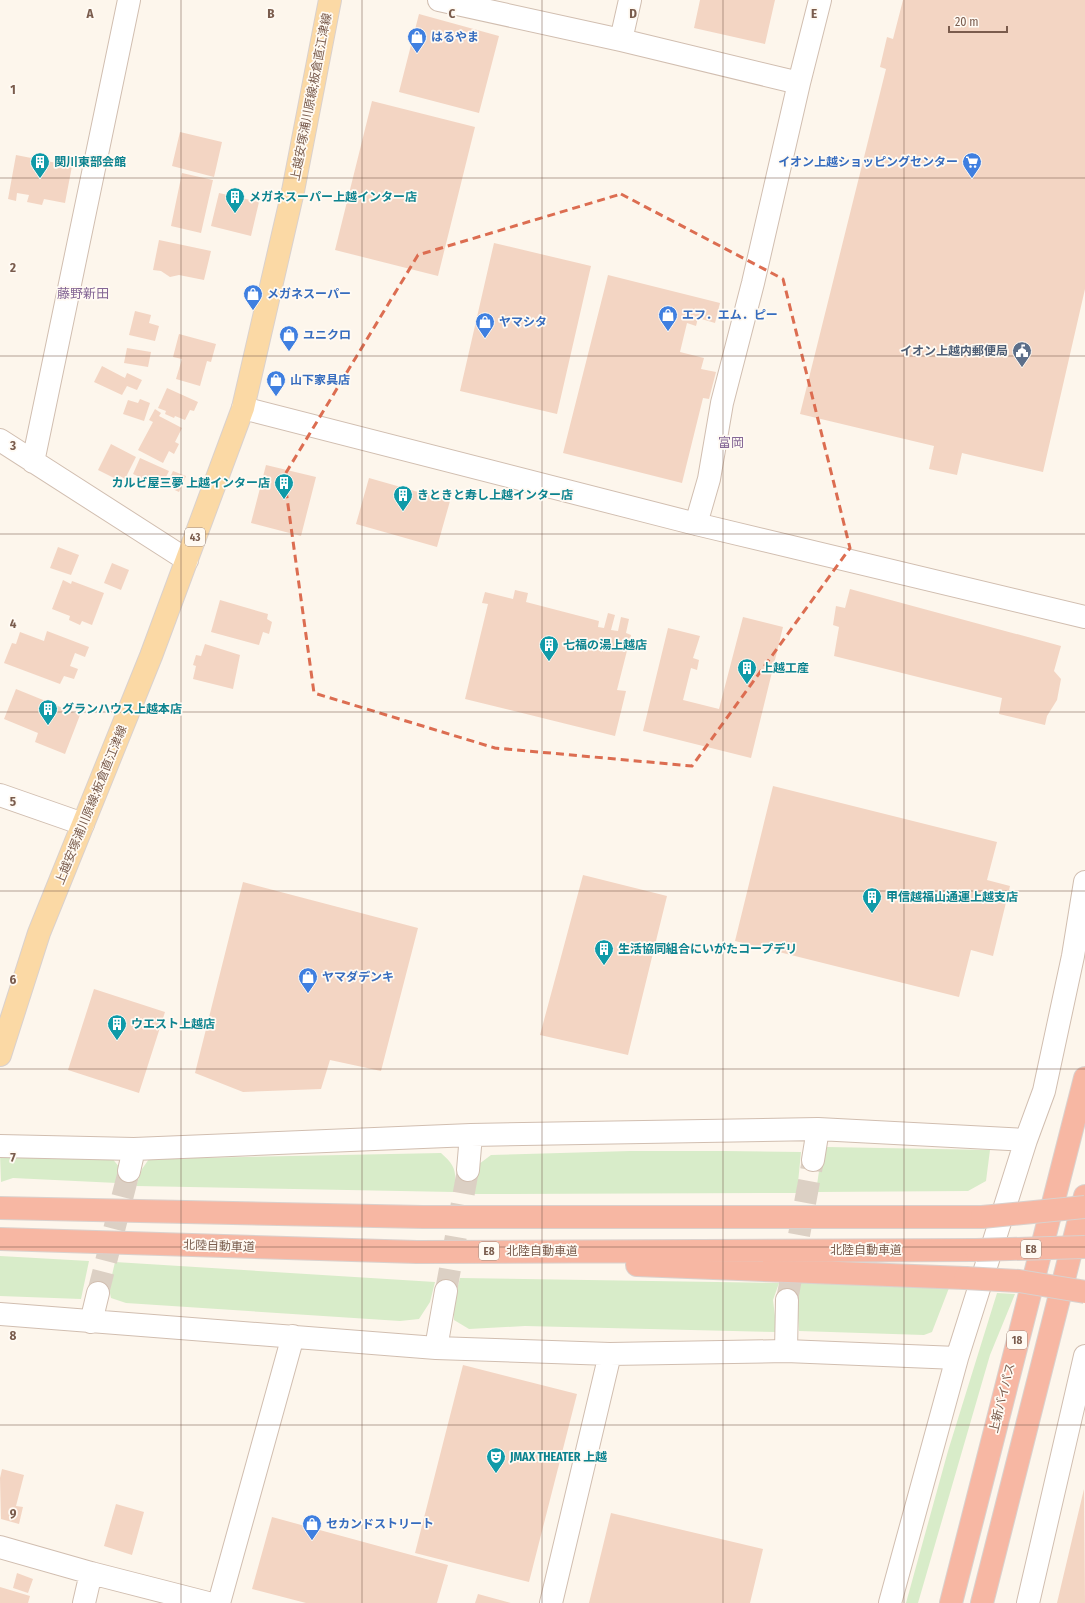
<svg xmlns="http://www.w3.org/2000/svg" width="1085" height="1603" viewBox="0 0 1085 1603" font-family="'Fira Sans Condensed','Noto Sans JP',sans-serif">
	<rect width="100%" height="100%" fill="#fdf6ec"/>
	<path fill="#d8ecc9" d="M827,1147L990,1150L986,1181L968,1191L816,1192L821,1157Z
		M630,1151H724L801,1152L797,1193L474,1194L479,1164L491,1155Z
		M441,1153C456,1166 457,1173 454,1192L136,1186L142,1169L149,1159Z
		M0,1154L111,1157L120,1168L117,1183L13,1178L1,1182Z
		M0,1256L89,1261L81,1299L0,1296Z
		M115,1262L435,1282L430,1302L419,1319L400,1321L126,1303L111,1298L109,1288Z
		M460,1278L779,1283L773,1300L777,1332L525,1326L469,1329L454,1320L453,1305Z
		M800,1280L949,1288L932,1332L924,1335L799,1331L797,1301Z
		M997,1293L1015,1294L990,1355L918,1603H906L948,1451Z"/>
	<path fill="#f3d5c3" d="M700,0H775L765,44L694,28Z
		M903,0H1085V289L1043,472L962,453L957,475L929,469L934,446L800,414L886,69L880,67L887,37L893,39Z
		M419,14L499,36L479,113L399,92Z
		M372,101L475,127L438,276L335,250Z
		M180,132L222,142L214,177L172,166Z
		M16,155L72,166L65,203L44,199L42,205L27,202L29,195L17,193L16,201L8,199Z
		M182,173L213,180L201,233L171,226Z
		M219,193L259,202L251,236L211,226Z
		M159,240L211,251L204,280L179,275L170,277L161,271L153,270Z
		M494,243L591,266L557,414L460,391Z
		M608,275L720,303L715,323L698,318L696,326L687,323L680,352L704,358L701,369L716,372L709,399L703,398L682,483L563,453Z
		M135,311L151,315L149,323L159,326L155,341L129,335Z
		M179,334L216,344L211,362L207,361L200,386L176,379L182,359L173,357Z
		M127,348L151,352L148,367L124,363Z
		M102,366L125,378L127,373L142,380L137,390L127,386L122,395L94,382Z
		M167,388L198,402L194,411L190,410L185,420L175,416L174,418L165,414L166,411L158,408Z
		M140,399L150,403L144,421L123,414L128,400L138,403Z
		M155,409L161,413L159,416L182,428L175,442L179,444L174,454L169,451L163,463L138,450L153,422L149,420Z
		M111,444L136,457L125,479L120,476L118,480L98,470Z
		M140,458L169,471L161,487L133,474Z
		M266,465L316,477L301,536L251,523Z
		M173,471L186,476L179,492L166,486Z
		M369,478L450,501L437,547L356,524Z
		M58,547L79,555L71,575L50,568Z
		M112,563L129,570L121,590L104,583Z
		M63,580L71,584L72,581L104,593L92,625L82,621L80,625L69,620L70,616L52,609Z
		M850,589L1061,646L1054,671L1061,679L1057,700L1047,716L1045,725L999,714L1002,698L834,656L839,627L833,625L836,606L845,608Z
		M515,590L528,593L526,602L599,621L598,627L604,628L608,613L615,615L611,630L618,631L621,617L629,619L626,633L631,635L617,690L626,691L615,736L465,699L488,604L482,603L485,592L513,599Z
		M220,600L268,614L267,619L272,622L269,634L263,632L259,645L211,632Z
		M743,617L783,627L751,758L643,731L668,628L700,636L693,658L699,660L697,670L691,668L683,700L719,709Z
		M47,631L89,647L85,657L75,653L70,666L78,669L74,679L64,676L60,684L4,663L12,643L16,644L20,632L44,641Z
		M205,644L240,655L233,689L193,679L196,666L193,665L196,655L201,656Z
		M16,689L80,715L65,754L35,742L38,733L4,719Z
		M773,786L997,842L987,880L1010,886L993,956L971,950L959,997L735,941Z
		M583,875L667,896L628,1055L540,1035Z
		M243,882L418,928L381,1071L330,1060L321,1089L243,1092L195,1073Z
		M94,989L165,1012L139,1093L68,1070Z
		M463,1365L577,1394L529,1582L415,1553Z
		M2,1469L24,1475L16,1506L23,1507L19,1524L1,1519L0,1478Z
		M1084,1489L1085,1603H1057Z
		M116,1504L144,1512L132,1555L104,1546Z
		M611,1513L763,1549L750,1603H589Z
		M272,1517L448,1565L437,1603H306L252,1589Z
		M17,1573L33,1579L28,1593L13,1588Z
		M0,1587L30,1596L28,1603H0Z
		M478,1594L511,1603H475Z"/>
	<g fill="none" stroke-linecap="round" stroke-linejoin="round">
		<path stroke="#dcd0c4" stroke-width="22" stroke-dasharray="22 11" stroke-linecap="butt" d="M446,1291L468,1170
			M98,1293L129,1171
			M787,1300L813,1160"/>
		<defs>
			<path id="minor" d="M439,0L621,40L799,83
				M621,40L630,0
				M243,408L696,524L1085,617
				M0,440L187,560
				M33,462L129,0
				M696,524L709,479L722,403L753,283L799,83L820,0
				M0,795L83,824
				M0,1146L134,1149L471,1135L818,1129L1026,1140
				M813,1160L818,1129
				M468,1170L471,1135
				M129,1171L134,1149
				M0,1314L436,1348L610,1354L786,1351L957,1358
				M91,1322L98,1293
				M436,1348L446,1291
				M786,1351L787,1300
				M0,1547L91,1573L208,1603
				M84,1603L91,1573
				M219,1603L293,1336
				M551,1603L610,1354
				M890,1603L957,1358L1026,1140L1044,1091L1073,956L1085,882
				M1028,1603L1085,1356"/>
			<path id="major" d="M0,1055L39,933L151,656L243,408L293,191L330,0"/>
			<path id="highway" d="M0,1208L423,1217H982
				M0,1239L417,1252L976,1250
				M637,1265L965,1278
				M951,1603L1085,1078
				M982,1603L1085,1196"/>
		</defs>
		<use href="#minor" stroke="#d1beb0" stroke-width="24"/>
		<use href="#major" stroke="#dad1cd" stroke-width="24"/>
		<use href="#highway" stroke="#dad1cd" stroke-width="24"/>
		<use href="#minor" stroke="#fff" stroke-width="22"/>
		<use href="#major" stroke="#fbd9a5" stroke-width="22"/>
		<use href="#highway" stroke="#f7b7a3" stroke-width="22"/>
		<defs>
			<path id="highway-bridge" d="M982,1217L1085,1207
				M976,1250L1085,1247
				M965,1278L1019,1281L1085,1292"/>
		</defs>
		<use href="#highway-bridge" stroke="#dad1cd" stroke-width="24" stroke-linecap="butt"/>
		<use href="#highway-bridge" stroke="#f7b7a3" stroke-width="22"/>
	</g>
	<path fill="none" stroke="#dc6d51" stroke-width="3" stroke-dasharray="8 5" stroke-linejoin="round" d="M621,194L783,279L850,548L692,766L495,748L314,693L284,476L418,255Z"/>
	<path fill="none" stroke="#7a5c4d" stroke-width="1" stroke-opacity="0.55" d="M181,0V1603M362,0V1603M542,0V1603M723,0V1603M904,0V1603M0,178H1085M0,356H1085M0,534H1085M0,712H1085M0,891H1085M0,1069H1085M0,1247H1085M0,1425H1085"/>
	<defs>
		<symbol id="shop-pin" viewBox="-11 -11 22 30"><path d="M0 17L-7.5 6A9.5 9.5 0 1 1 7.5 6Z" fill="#3f7fe0" stroke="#fffaf3"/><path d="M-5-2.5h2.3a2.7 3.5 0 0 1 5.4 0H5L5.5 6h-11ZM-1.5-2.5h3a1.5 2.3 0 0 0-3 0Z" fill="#fff"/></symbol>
		<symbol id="building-pin" viewBox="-11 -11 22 30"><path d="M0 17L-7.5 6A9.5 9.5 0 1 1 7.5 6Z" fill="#0f9aa8" stroke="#fffaf3"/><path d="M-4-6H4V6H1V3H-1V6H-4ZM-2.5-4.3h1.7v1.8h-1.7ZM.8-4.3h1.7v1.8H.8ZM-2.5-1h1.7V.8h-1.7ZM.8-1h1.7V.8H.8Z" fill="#fff"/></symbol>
		<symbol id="supermarket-pin" viewBox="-11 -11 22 30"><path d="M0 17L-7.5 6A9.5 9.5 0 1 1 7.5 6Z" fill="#3f7fe0" stroke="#fffaf3"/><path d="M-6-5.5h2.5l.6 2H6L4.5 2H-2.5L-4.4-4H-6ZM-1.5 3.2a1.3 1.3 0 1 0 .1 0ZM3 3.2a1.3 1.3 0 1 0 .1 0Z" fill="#fff"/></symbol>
		<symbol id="civic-pin" viewBox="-11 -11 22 30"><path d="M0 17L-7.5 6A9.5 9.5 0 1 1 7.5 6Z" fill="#5c6f8a" stroke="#fffaf3"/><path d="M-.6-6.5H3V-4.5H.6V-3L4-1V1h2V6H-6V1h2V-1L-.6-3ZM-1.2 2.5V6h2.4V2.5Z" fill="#fff"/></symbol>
		<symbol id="theatre-pin" viewBox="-11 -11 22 30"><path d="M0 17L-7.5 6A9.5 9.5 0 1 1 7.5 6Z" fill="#0f9aa8" stroke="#fffaf3"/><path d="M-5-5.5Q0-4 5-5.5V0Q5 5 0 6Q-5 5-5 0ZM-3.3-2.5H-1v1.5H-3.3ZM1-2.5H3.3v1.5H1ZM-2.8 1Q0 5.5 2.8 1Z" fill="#fff"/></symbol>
	</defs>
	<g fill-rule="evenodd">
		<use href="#shop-pin" x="406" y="26" width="22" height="30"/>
		<use href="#building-pin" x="29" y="151" width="22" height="30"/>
		<use href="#supermarket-pin" x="961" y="151" width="22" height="30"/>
		<use href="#building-pin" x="224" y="186" width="22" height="30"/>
		<use href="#shop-pin" x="242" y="283" width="22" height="30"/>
		<use href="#shop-pin" x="657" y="304" width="22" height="30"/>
		<use href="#shop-pin" x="474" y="311" width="22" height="30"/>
		<use href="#shop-pin" x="278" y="324" width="22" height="30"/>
		<use href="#civic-pin" x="1011" y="340" width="22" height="30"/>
		<use href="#shop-pin" x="265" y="369" width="22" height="30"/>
		<use href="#building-pin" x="273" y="472" width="22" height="30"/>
		<use href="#building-pin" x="392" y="484" width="22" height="30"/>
		<use href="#building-pin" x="538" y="634" width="22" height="30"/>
		<use href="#building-pin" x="736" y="657" width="22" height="30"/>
		<use href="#building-pin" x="37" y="698" width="22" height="30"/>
		<use href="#building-pin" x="861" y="886" width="22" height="30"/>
		<use href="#building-pin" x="593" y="938" width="22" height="30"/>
		<use href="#shop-pin" x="297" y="966" width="22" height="30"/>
		<use href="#building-pin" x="106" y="1013" width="22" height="30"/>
		<use href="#theatre-pin" x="485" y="1446" width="22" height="30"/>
		<use href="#shop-pin" x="301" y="1513" width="22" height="30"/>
	</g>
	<g text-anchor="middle" stroke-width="3.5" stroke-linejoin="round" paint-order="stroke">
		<g fill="#fffaf3" stroke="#a28b7f" stroke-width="1">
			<rect x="185" y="528" width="20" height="18" rx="3"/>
			<rect x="1021" y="1240" width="20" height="18" rx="3"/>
			<rect x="479" y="1242" width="20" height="18" rx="3"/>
			<rect x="1007" y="1331" width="20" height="18" rx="3"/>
		</g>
		<g font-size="11" font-weight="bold" fill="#7a5c4d">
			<text x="195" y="541">43</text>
			<text x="1031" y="1253">E8</text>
			<text x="489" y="1255">E8</text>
			<text x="1017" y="1344">18</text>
		</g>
		<g font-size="12" font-weight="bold" fill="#366cbe" stroke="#fffaf3" text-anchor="start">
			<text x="431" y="41">はるやま</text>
			<text x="958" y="166" text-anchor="end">イオン上越ショッピングセンター</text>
			<text x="267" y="298">メガネスーパー</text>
			<text x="682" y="319">エフ．エム．ピー</text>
			<text x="499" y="326">ヤマシタ</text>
			<text x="303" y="339">ユニクロ</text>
			<text x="290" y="384">山下家具店</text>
			<text x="322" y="981">ヤマダデンキ</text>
			<text x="326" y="1528">セカンドストリート</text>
		</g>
		<g font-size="12" fill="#7a5c4d" stroke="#fffaf3">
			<text transform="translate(311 97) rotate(-79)" y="4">上越安塚浦川原線;板倉直江津線</text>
			<text transform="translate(91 805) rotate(-68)" y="4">上越安塚浦川原線;板倉直江津線</text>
			<text transform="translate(219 1246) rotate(2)" y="4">北陸自動車道</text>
			<text x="866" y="1254">北陸自動車道</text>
			<text x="542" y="1255">北陸自動車道</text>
			<text transform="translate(1002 1398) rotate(-76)" y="4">上新バイパス</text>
		</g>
		<g font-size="12" font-weight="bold" fill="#0d838f" stroke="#fffaf3" text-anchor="start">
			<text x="54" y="166">関川東部会館</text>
			<text x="249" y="201">メガネスーパー上越インター店</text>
			<text x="270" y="487" text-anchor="end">カルビ屋三夢 上越インター店</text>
			<text x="417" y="499">きときと寿し上越インター店</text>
			<text x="563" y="649">七福の湯上越店</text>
			<text x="761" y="672">上越工産</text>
			<text x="62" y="713">グランハウス上越本店</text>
			<text x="886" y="901">甲信越福山通運上越支店</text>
			<text x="618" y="953">生活協同組合にいがたコープデリ</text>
			<text x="131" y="1028">ウエスト上越店</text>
			<text x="510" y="1461">JMAX THEATER 上越</text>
		</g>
		<g font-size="12" font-weight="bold" fill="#4e5e75" stroke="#fffaf3" text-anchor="end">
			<text x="1008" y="355">イオン上越内郵便局</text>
		</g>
		<g font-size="13" fill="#846695" stroke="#fffaf3">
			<text x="83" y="298">藤野新田</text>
			<text x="731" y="447">富岡</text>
		</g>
	</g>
	<g font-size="13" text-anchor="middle" font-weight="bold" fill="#7a5c4d" stroke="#fffaf3" stroke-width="3.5" stroke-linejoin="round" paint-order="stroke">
		<text x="90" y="18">A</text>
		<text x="271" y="18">B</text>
		<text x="452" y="18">C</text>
		<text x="633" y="18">D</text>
		<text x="814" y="18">E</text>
		<text x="13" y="94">1</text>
		<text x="13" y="272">2</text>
		<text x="13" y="450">3</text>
		<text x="13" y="628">4</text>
		<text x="13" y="806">5</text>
		<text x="13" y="984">6</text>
		<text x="13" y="1162">7</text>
		<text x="13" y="1340">8</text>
		<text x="13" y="1518">9</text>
	</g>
	<path d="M949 26v6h58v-6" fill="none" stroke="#7a5c4d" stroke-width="2"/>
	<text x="955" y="26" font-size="12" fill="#7a5c4d" stroke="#fffaf3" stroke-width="3" paint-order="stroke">20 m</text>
</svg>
